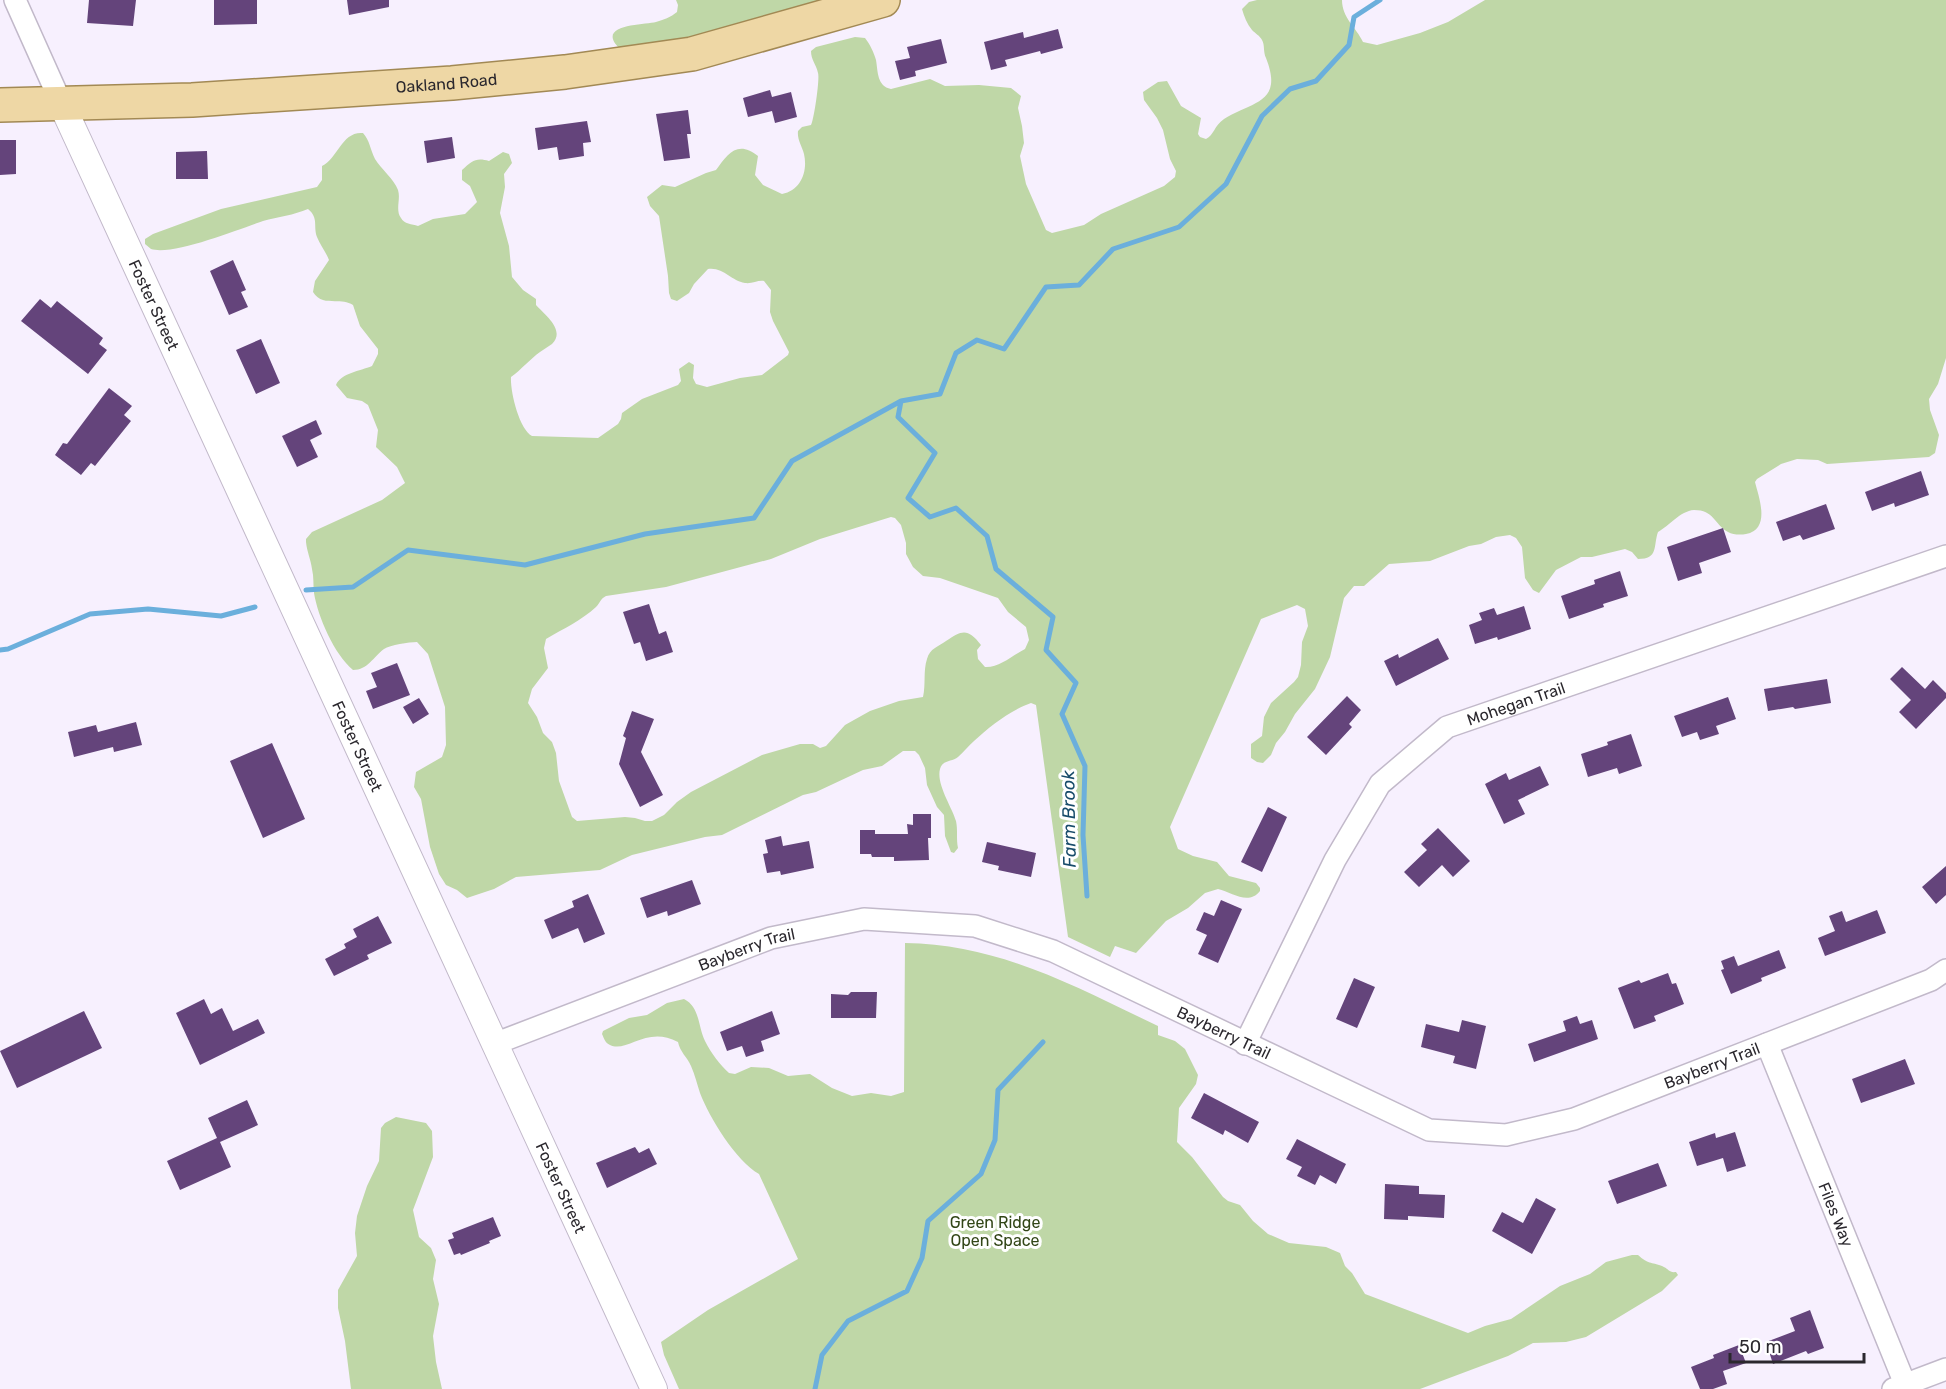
<svg xmlns="http://www.w3.org/2000/svg" width="1946" height="1389" viewBox="0 0 1946 1389" font-family="Rubik,sans-serif">
	<rect width="100%" height="100%" fill="#f7f0fe"/>
	<path fill="#bfd7a7" fill-rule="evenodd" d="M676,0H840L696,47L620,49C594,24 644,25 656,22C663,20 671,17 677,12L678,5Z
		M1257,0H1342C1342,18 1356,27 1363,42L1377,45L1420,33L1448,22L1485,0H1946V358L1938,384L1929,399L1930,410L1939,435L1935,453L1929,457L1827,464L1818,460L1797,459L1781,464L1757,479L1755,482C1759,498 1771,529 1746,534C1741,535 1733,535 1728,532C1714,524 1714,510 1694,510C1680,511 1669,526 1658,532C1653,546 1659,559 1638,559L1632,552L1625,549L1592,557H1581L1556,570L1539,593L1533,590L1525,578L1522,547L1516,538L1510,535L1496,537L1481,544L1469,546L1430,561L1389,564L1364,586H1354L1344,598L1330,657L1315,689L1295,714L1285,732L1276,743L1271,755L1263,763L1257,762L1251,758V744L1262,736L1264,717L1271,703L1294,682L1298,677L1301,665L1302,642L1308,626L1305,609L1297,605L1261,619L1170,827L1178,849L1193,856L1217,862L1229,876L1256,883L1260,888V891C1248,906 1232,892 1218,889L1205,893L1188,908L1166,921L1136,953L1115,946L1110,957L1068,937L1036,705L1031,703C1011,710 990,726 974,741C968,746 964,752 958,757C952,762 942,760 940,769C936,784 952,807 956,821C958,830 956,839 958,848L954,853L951,852L945,836L944,815L937,807L927,785L925,768L919,755L915,751H903L882,766L863,770L816,792L803,795L722,835L705,837L632,855L600,870L516,877L494,889L467,898L457,890L446,885L439,874L430,847L421,799L414,787L416,772L442,757L446,745L445,707L428,654L417,642C409,642 390,645 384,649C373,657 368,670 353,670C334,654 318,617 314,593C313,585 314,577 312,569C311,560 307,552 306,542V539L312,532L382,500L405,483L397,467L376,447L378,430L368,405L362,401L347,398L336,385C341,373 360,371 372,366L378,354V349L360,326L353,305C340,296 323,308 313,292L315,281L329,260C326,252 320,245 317,237C313,226 319,218 308,209C294,215 278,217 263,221C239,229 173,256 151,249L145,244V239L153,234L221,209L317,187L322,180V166C338,158 342,131 363,133C370,141 370,149 375,159C381,169 394,179 398,190C401,199 395,210 401,218C404,224 412,224 418,226L433,219L465,214L477,202L470,186L462,180V170C472,161 476,157 489,161L503,152L509,154L512,163L504,174L505,187L500,213L509,246L512,277L523,290L536,299V305C545,315 566,330 552,344C548,347 544,349 540,352C530,359 521,370 511,377C510,391 519,429 532,436L598,438L618,424L621,419L622,413L642,399L678,385L681,381L679,369L689,362L694,365L693,378L696,384L707,387L740,378L762,375L788,355L789,352L773,321L770,312L771,290L764,281C758,280 752,284 745,283C731,281 724,267 708,269L694,284L689,293L677,301L671,299L669,293L668,276L659,216L650,206L647,197L662,185L675,187L706,173L716,170C727,155 737,139 758,156L755,175L763,185L782,194C801,191 808,171 804,154C802,146 797,140 798,131L802,127L811,125C814,120 820,78 818,73C816,64 811,60 811,51L816,47L855,37L865,38C870,44 874,53 876,60C878,72 877,86 891,89L930,79L945,86L979,85L1011,88L1021,96L1018,108L1022,126L1024,143L1020,156L1026,184L1046,230L1052,233L1084,225L1101,214L1164,186L1175,177L1176,171L1170,159L1163,130L1157,118L1144,100L1143,92L1158,82L1167,81L1181,106L1201,118L1198,134L1200,137L1206,139C1214,135 1214,126 1224,119C1252,101 1284,104 1266,58C1263,52 1265,45 1262,40C1260,36 1255,33 1252,30C1247,24 1244,16 1242,9L1249,2ZM891,517L895,518L901,525L906,543V554L913,567L923,576L940,578L998,598L1008,612L1026,627L1029,640L1025,649C1013,655 999,668 985,667L978,659L977,650L981,645C968,628 962,630 946,641C938,647 930,648 927,659C923,671 926,684 923,697L899,701L870,711L845,725L826,746L820,748L813,744H800L762,755L691,792L677,802L664,815L652,821H645L635,818L625,817L577,821L572,817L559,781L556,753L552,742L543,733L537,717L528,703L532,689L548,668L544,648L546,639C563,629 582,620 596,607C601,602 600,599 606,596L666,587L771,559L820,539Z
		M905,943C999,944 1076,987 1158,1026V1035L1175,1041L1185,1049L1198,1075L1196,1084L1179,1108L1177,1142L1192,1157L1223,1197L1228,1201L1240,1205L1253,1221L1268,1234L1289,1243L1326,1247L1340,1253L1345,1266L1352,1273L1365,1294L1468,1333L1485,1326L1511,1319L1560,1286L1590,1274L1606,1262L1632,1255H1638C1648,1264 1651,1262 1662,1266C1669,1269 1669,1273 1676,1272L1678,1275L1662,1291L1586,1337L1566,1342L1533,1343L1508,1356L1420,1389H679L664,1355L661,1342L708,1310L798,1259L759,1174C736,1161 709,1117 700,1093C697,1084 695,1075 691,1066C687,1057 680,1052 678,1042C647,1025 627,1053 610,1045C605,1043 604,1038 602,1034L603,1031L629,1018L647,1015L667,1003L684,999C700,1007 698,1027 705,1041C711,1053 720,1065 729,1073L735,1074L751,1067L769,1068L788,1076L810,1074L832,1088L852,1096L871,1093L891,1096L904,1092Z
		M396,1117L426,1123L432,1131L433,1157L413,1210L419,1237L431,1248L436,1260L433,1279L439,1304L433,1336L436,1362L442,1389H351L345,1341L338,1308V1290L357,1256L355,1233L357,1216L367,1186L379,1161L381,1128L385,1123Z"/>
	<g fill="none" stroke-linecap="round" stroke-linejoin="round">
		<path stroke="#6bafdc" stroke-width="5" d="M306,590L353,587L408,550L525,565L645,534L754,518L792,461L901,401
			M0,650L8,649L90,614L148,609L221,616L255,607
			M1087,896L1083,835L1085,766L1062,714L1076,683L1046,650L1053,617L996,569L987,536L956,508L930,517L908,498L935,453L898,417L901,401L940,394L956,353L977,340L1004,349L1046,287L1079,285L1113,249L1179,227L1226,184L1262,116L1290,89L1316,81L1349,45L1354,17L1380,0
			M815,1389L822,1355L848,1321L907,1291L922,1258L928,1221L981,1174L995,1140L998,1090L1043,1042"/>
	</g>
	<path fill="#64447b" d="M89,0H136L133,26L87,23Z
		M214,0H257V24L214,25Z
		M347,0H389V7L349,15Z
		M1058,29L1063,48L1041,54L1040,51L1005,60L1007,66L991,70L984,42L1023,32L1024,38Z
		M941,39L947,63L915,71L916,76L900,80L895,61L910,58L907,47Z
		M770,90L772,97L791,92L797,117L775,123L772,111L748,117L743,98Z
		M688,110L691,134H687L690,158L664,161L656,114Z
		M587,121L591,142L583,143L584,156L559,160L557,147L538,150L535,128Z
		M452,137L455,158L427,163L424,141Z
		M0,140H16V174L0,175Z
		M207,151L208,179H176V152Z
		M233,260L246,290L241,292L248,307L229,315L210,271Z
		M40,299L51,308L57,301L103,338L99,344L107,350L88,374L21,321Z
		M261,339L280,383L256,394L236,350Z
		M109,388L132,406L124,415L131,421L95,466L91,463L81,475L55,455L63,443L67,444Z
		M316,420L322,434L310,440L318,457L297,467L282,436Z
		M1921,471L1929,495L1895,507L1894,503L1872,511L1865,492Z
		M1826,504L1835,529L1803,540L1800,535L1783,541L1776,522Z
		M1723,528L1731,552L1699,563L1702,573L1678,581L1667,547Z
		M1620,571L1628,596L1603,604L1604,607L1569,619L1561,596L1595,584L1594,580Z
		M649,604L659,634L666,631L673,652L646,661L640,642L634,644L623,612Z
		M1524,606L1531,629L1498,640L1497,637L1475,644L1469,625L1482,620L1479,613L1494,608L1497,615Z
		M1438,638L1449,659L1396,686L1384,661L1398,654L1399,658Z
		M397,663L410,695L373,709L366,691L377,687L371,673Z
		M1902,667L1925,689L1933,680L1946,693V698L1916,729L1899,712L1911,700L1890,679Z
		M1827,679L1831,703L1795,709L1793,707L1768,711L1764,689Z
		M1347,696L1361,710L1349,724L1352,727L1326,755L1307,737Z
		M1728,697L1736,719L1716,726L1719,734L1700,740L1697,732L1682,737L1674,716Z
		M419,698L429,714L413,724L403,707Z
		M632,711L654,719L641,752L663,795L640,807L619,764L626,738L623,736Z
		M136,722L142,745L114,752L113,747L74,757L68,732L96,725L98,732Z
		M1631,734L1642,766L1619,774L1617,768L1588,777L1581,754L1608,745L1607,742Z
		M272,743L305,819L263,838L230,761Z
		M1540,766L1549,785L1518,800L1525,814L1504,824L1485,784L1506,773L1509,780Z
		M1268,807L1287,817L1262,872L1241,862Z
		M913,814H931V838H928L929,860L894,861V857H872L871,854H860V830H875V834H908L907,824L913,825Z
		M1438,828L1470,861L1453,877L1442,865L1419,887L1404,872L1427,850L1421,844Z
		M781,836L783,846L809,841L814,868L781,875L780,871L767,873L763,854L768,853L765,840Z
		M987,842L1036,853L1031,877L998,870L999,866L982,862Z
		M1946,866V895L1936,904L1922,887Z
		M692,880L701,904L668,916L667,911L647,918L640,898Z
		M588,894L605,934L584,943L578,928L552,939L544,920L574,907L572,901Z
		M1221,900L1242,909L1218,963L1198,954L1207,935L1196,930L1204,912L1214,916Z
		M1877,910L1886,933L1825,956L1818,938L1835,931L1829,916L1842,911L1846,922Z
		M378,916L392,943L367,955L369,959L334,976L325,959L346,948L344,944L357,937L353,929Z
		M1779,950L1786,968L1761,978L1762,981L1731,994L1721,970L1724,969L1721,961L1734,956L1738,966Z
		M1668,973L1672,984L1676,983L1684,1004L1654,1016L1656,1021L1634,1029L1618,988L1639,980L1641,983Z
		M1354,978L1375,987L1357,1028L1336,1019Z
		M851,992H877L876,1018H831V994L848,995Z
		M204,999L211,1014L222,1008L233,1031L258,1019L265,1033L200,1065L176,1013Z
		M84,1011L102,1048L17,1088L0,1051Z
		M772,1011L780,1034L761,1041L764,1051L746,1057L742,1046L727,1051L720,1032Z
		M1577,1016L1580,1024L1592,1020L1598,1039L1534,1062L1528,1044L1566,1031L1563,1021Z
		M1462,1020L1486,1026L1476,1069L1453,1063L1455,1056L1421,1047L1426,1024L1459,1032Z
		M1905,1059L1915,1084L1861,1103L1852,1079Z
		M1204,1093L1259,1122L1248,1143L1225,1130L1223,1135L1191,1118Z
		M247,1100L258,1125L220,1142L231,1167L180,1190L167,1161L217,1138L208,1118Z
		M1735,1132L1746,1166L1727,1172L1723,1158L1697,1166L1689,1142L1715,1133L1716,1138Z
		M1297,1139L1346,1164L1336,1184L1320,1175L1315,1185L1297,1176L1302,1167L1286,1159Z
		M635,1147L639,1153L649,1148L657,1164L607,1188L596,1163Z
		M1658,1163L1667,1186L1617,1204L1608,1181Z
		M1385,1184L1419,1186V1194L1445,1195L1444,1218L1408,1216V1220L1384,1219Z
		M1536,1198L1556,1209L1532,1254L1492,1231L1502,1212L1523,1223Z
		M493,1217L501,1236L489,1241L490,1243L461,1255L460,1253L454,1255L448,1240L454,1238L452,1233Z
		M1810,1310L1824,1348L1808,1354L1806,1351L1773,1364L1766,1342L1795,1331L1790,1318Z
		M1739,1345L1746,1363L1723,1371L1727,1384L1713,1389H1700L1691,1367L1714,1358L1713,1355Z"/>
	<g fill="none" stroke-linecap="round" stroke-linejoin="round">
		<defs>
			<g id="minor">
				<path d="M15,0L62,105"/>
				<path id="s1" d="M494,1044L771,938L864,919L975,926L1053,951L1429,1130L1506,1135L1574,1119L1931,980L1946,970"/>
				<path id="s2" d="M1245,1044L1335,860L1380,784L1447,727L1946,556"/>
				<path id="s3" d="M1767,1044L1905,1384"/>
				<path d="M1893,1389L1946,1369"/>
			</g>
			<g id="tertiary">
				<path id="s4" d="M62,105L654,1389"/>
			</g>
			<g id="primary">
				<path id="s5" d="M0,105L192,100L452,83L565,72L692,54L883,0"/>
			</g>
		</defs>
		<use href="#minor" stroke="#c2b9ca" stroke-width="24"/>
		<use href="#tertiary" stroke="#c2b9ca" stroke-width="28"/>
		<use href="#primary" stroke="#a28954" stroke-width="36"/>
		<use href="#minor" stroke="#fff" stroke-width="21"/>
		<use href="#tertiary" stroke="#fff" stroke-width="26"/>
		<use href="#primary" stroke="#eed7a5" stroke-width="33"/>
	</g>
	<g text-anchor="middle" stroke-width="6" stroke-linejoin="round" paint-order="stroke">
		<g font-size="16" fill="#2b282e" stroke="#fff">
			<text dy="6" stroke="none"><textPath href="#s5" startOffset="447">Oakland Road</textPath></text>
			<text dy="6" stroke="none"><textPath href="#s4" startOffset="220">Foster Street</textPath></text>
			<text dy="6" stroke="none"><textPath href="#s2" startOffset="454">Mohegan Trail</textPath></text>
			<text dy="6" stroke="none"><textPath href="#s4" startOffset="706">Foster Street</textPath></text>
			<text dy="6" stroke="none"><textPath href="#s1" startOffset="270">Bayberry Trail</textPath></text>
			<text dy="6" stroke="none"><textPath href="#s1" startOffset="774">Bayberry Trail</textPath></text>
			<text dy="6" stroke="none"><textPath href="#s1" startOffset="1296">Bayberry Trail</textPath></text>
			<text dy="6" stroke="none"><textPath href="#s4" startOffset="1192">Foster Street</textPath></text>
			<text dy="6" stroke="none"><textPath href="#s3" startOffset="184">Files Way</textPath></text>
		</g>
		<g font-size="16" fill="#324617" stroke="#fff">
			<text x="995" y="1228">Green Ridge<tspan x="995" dy="18">Open Space</tspan></text>
		</g>
		<g font-size="18" font-style="italic" fill="#184c6b" stroke="#fff">
			<text transform="translate(1069 819) rotate(-91)" y="6">Farm Brook</text>
		</g>
	</g>
	<path d="M1730 1353v9h134v-9" fill="none" stroke="#2b282e" stroke-width="3"/>
	<text x="1739" y="1353" font-size="18" fill="#2b282e" stroke="#ffffff" stroke-width="4.5" paint-order="stroke">50 m</text>
</svg>
